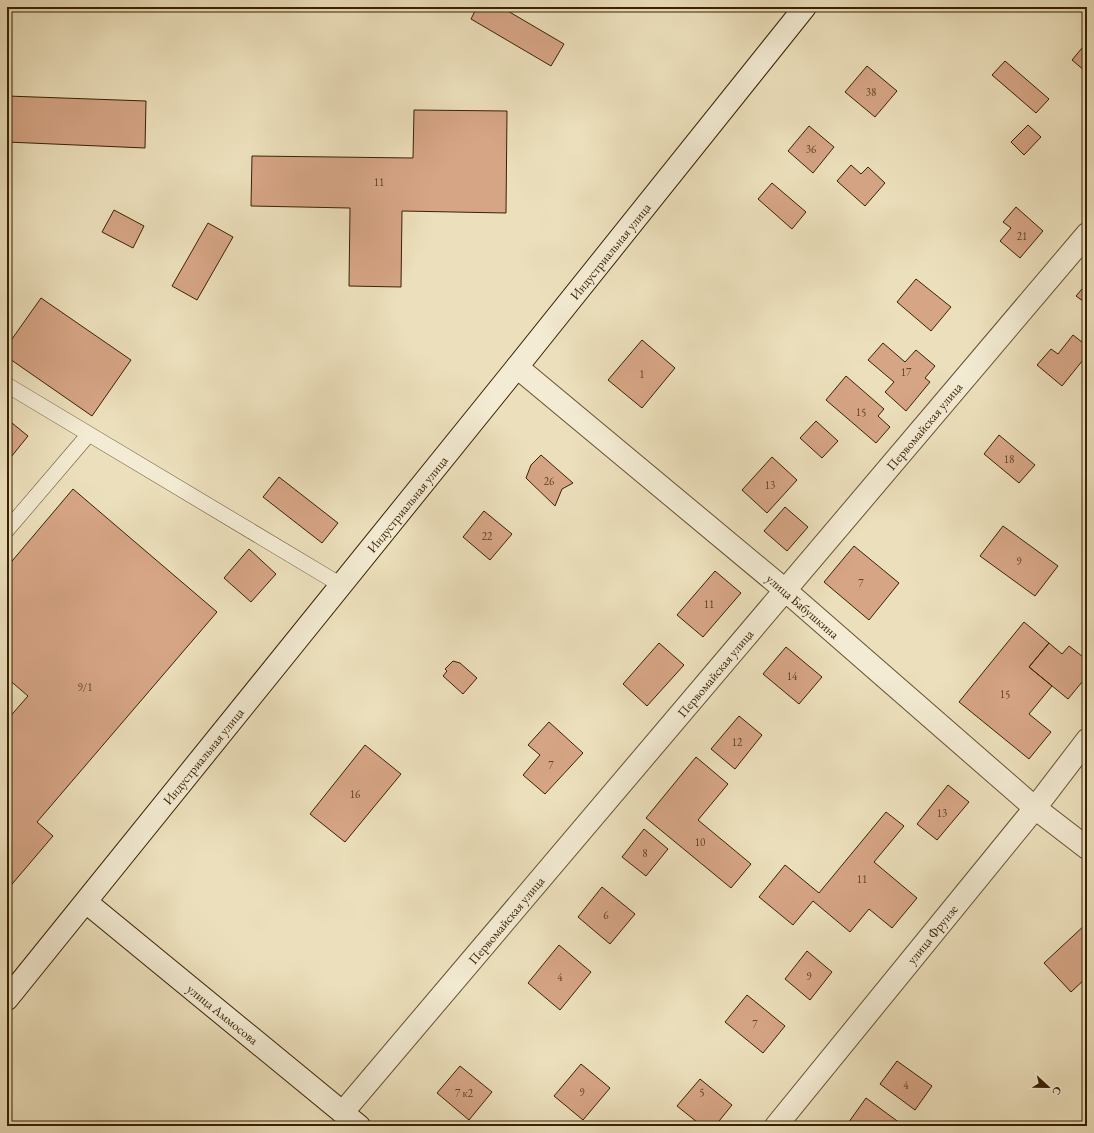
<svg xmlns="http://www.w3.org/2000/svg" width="1094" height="1133" viewBox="0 0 1094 1133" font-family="'EB Garamond',serif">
	<rect width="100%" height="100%" fill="#ece0bc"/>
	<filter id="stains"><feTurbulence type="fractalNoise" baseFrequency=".005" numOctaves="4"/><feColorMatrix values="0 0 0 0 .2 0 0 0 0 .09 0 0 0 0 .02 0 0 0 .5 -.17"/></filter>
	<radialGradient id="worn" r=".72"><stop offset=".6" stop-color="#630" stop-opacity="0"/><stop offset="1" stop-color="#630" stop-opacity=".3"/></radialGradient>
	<path fill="#d6a586" stroke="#392102" d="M358,7H439V9L358,10Z
		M477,7H501L564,44L551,66L471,19Z
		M1087,42V69L1085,71L1072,60Z
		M1005,61L1049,99L1036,113L992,75Z
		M867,66L897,91L875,117L845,92Z
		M7,96L146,101L145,148L7,142Z
		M414,110L507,111L506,213L402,211L401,287L349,286L350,208L251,206L252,156L413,158Z
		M1028,125L1041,137L1024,155L1011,142Z
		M809,126L834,147L813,173L788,151Z
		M851,165L861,174L868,167L885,183L865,206L837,181Z
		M772,183L806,212L792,229L758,199Z
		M1016,207L1043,231L1020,258L1000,241L1011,228L1003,222Z
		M114,210L144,226L133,248L102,232Z
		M208,223L233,237L197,300L172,286Z
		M916,279L951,307L931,331L897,302Z
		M1087,283V304L1076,296Z
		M41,298L131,360L92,416L7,357V346Z
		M1073,335L1087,346V355L1062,386L1037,365L1051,349L1058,354Z
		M642,340L675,368L642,408L608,380Z
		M883,343L905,362L916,350L935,366L925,378L930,382L906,411L885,392L894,382L868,360Z
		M846,376L884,409L878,416L890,427L876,443L826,400Z
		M7,419L28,436L7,462Z
		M816,421L838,441L822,458L800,438Z
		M999,435L1035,465L1019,483L984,454Z
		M541,455L573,483L562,489L555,506L526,478L531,465Z
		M772,457L797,480L767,513L742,490Z
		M279,477L338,523L322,543L263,497Z
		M73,489L217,612L37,822L53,836L7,890V720L28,696L7,678V567Z
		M785,507L808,527L787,551L764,531Z
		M484,511L512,534L490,560L463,537Z
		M1003,526L1058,566L1035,596L980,556Z
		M854,546L899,583L869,620L824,582Z
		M249,549L276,574L251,602L224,578Z
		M715,571L741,593L703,637L677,615Z
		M1024,622L1049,643L1029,667L1052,686L1029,714L1051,732L1029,759L959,702Z
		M659,643L684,665L647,706L623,684Z
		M1049,643L1062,654L1069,646L1087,660V676L1068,699L1029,667Z
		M786,647L822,677L799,704L763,674Z
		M453,661L460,663L477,678L463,694L443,676L447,671L445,669Z
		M739,716L762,735L735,769L711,749Z
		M549,722L583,753L545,794L523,775L540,755L528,745Z
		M365,745L401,774L345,842L310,814Z
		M696,757L728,784L698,820L751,864L731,888L646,818Z
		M948,785L969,802L937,840L917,824Z
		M886,812L904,826L874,862L917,898L892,928L869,909L850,932L813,901L793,925L759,897L785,865L819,893Z
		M644,829L668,849L646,876L622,857Z
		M602,887L635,914L610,944L578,917Z
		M1087,923V977L1071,992L1044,963Z
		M559,945L591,972L560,1010L528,983Z
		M807,951L832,972L810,1000L785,979Z
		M747,995L785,1026L763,1053L725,1022Z
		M897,1061L932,1086L915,1110L880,1084Z
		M581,1064L610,1088L583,1120L554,1096Z
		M460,1066L492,1092L469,1120L437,1093Z
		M700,1079L732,1105L715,1126H702L677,1106Z
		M866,1098L904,1126H846Z"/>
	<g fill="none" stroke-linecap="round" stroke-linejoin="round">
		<defs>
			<path id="service" d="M7,385L341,585
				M7,530L89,434"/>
			<path id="minor" d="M517,367L785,590L1035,808L1087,848
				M343,1112L1087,234
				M776,1126L1035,808L1087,740"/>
			<path id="secondary" d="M86,902L359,1126
				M7,999L517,367L805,7"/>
		</defs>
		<use href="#service" stroke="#665130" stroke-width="16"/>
		<use href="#minor" stroke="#665130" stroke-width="24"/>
		<use href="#secondary" stroke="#392102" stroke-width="24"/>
		<use href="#service" stroke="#f3ebd3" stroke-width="15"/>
		<use href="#minor" stroke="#f3ebd3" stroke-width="22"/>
		<use href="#secondary" stroke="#f3ebd3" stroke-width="22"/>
	</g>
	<g text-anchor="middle" stroke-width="3" stroke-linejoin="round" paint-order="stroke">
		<g font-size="11" fill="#604223">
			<text x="871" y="96">38</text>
			<text x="811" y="153">36</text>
			<text x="379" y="186">11</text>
			<text x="1022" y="240">21</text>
			<text x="906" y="376">17</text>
			<text x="642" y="378">1</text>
			<text x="861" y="416">15</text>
			<text x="1009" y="463">18</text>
			<text x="549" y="485">26</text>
			<text x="770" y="489">13</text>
			<text x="487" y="540">22</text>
			<text x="1019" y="565">9</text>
			<text x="861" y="587">7</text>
			<text x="709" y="608">11</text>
			<text x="792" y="680">14</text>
			<text x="85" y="691">9/1</text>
			<text x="1005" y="698">15</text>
			<text x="737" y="746">12</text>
			<text x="551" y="769">7</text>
			<text x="355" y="798">16</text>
			<text x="942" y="817">13</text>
			<text x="700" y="846">10</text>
			<text x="645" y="857">8</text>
			<text x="862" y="883">11</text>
			<text x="606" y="919">6</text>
			<text x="809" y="980">9</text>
			<text x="560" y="981">4</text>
			<text x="755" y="1028">7</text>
			<text x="906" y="1089">4</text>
			<text x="582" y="1096">9</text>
			<text x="702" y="1096">5</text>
			<text x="464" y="1097">7 к2</text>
		</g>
		<g font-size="13" fill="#392102" stroke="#f3ebd3">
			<text transform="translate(610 251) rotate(-51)" y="5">Индустриальная улица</text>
			<text transform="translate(924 426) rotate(-50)" y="5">Первомайская улица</text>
			<text transform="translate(407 504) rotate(-51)" y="5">Индустриальная улица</text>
			<text transform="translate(803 606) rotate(41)" y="5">улица Бабушкина</text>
			<text transform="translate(715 673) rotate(-50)" y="5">Первомайская улица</text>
			<text transform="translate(203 756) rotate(-51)" y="5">Индустриальная улица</text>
			<text transform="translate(506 920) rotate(-50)" y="5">Первомайская улица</text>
			<text transform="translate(932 934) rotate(-51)" y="5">улица Фрунзе</text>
			<text transform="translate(223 1014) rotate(39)" y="5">улица Аммосова</text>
		</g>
	</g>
	<rect width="1094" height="1133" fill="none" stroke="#ece0bc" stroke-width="24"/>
	<rect x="8" y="8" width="1078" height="1117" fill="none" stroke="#392102" stroke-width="2"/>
	<rect x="12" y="12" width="1070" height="1109" fill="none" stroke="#392102"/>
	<g transform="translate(1048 1087) rotate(112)" stroke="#f3ebd3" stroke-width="3" paint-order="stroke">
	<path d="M0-3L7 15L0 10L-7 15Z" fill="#392102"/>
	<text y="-6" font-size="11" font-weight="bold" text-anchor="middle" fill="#392102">С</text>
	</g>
	<rect width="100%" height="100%" filter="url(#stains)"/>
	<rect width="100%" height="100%" fill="url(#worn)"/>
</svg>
